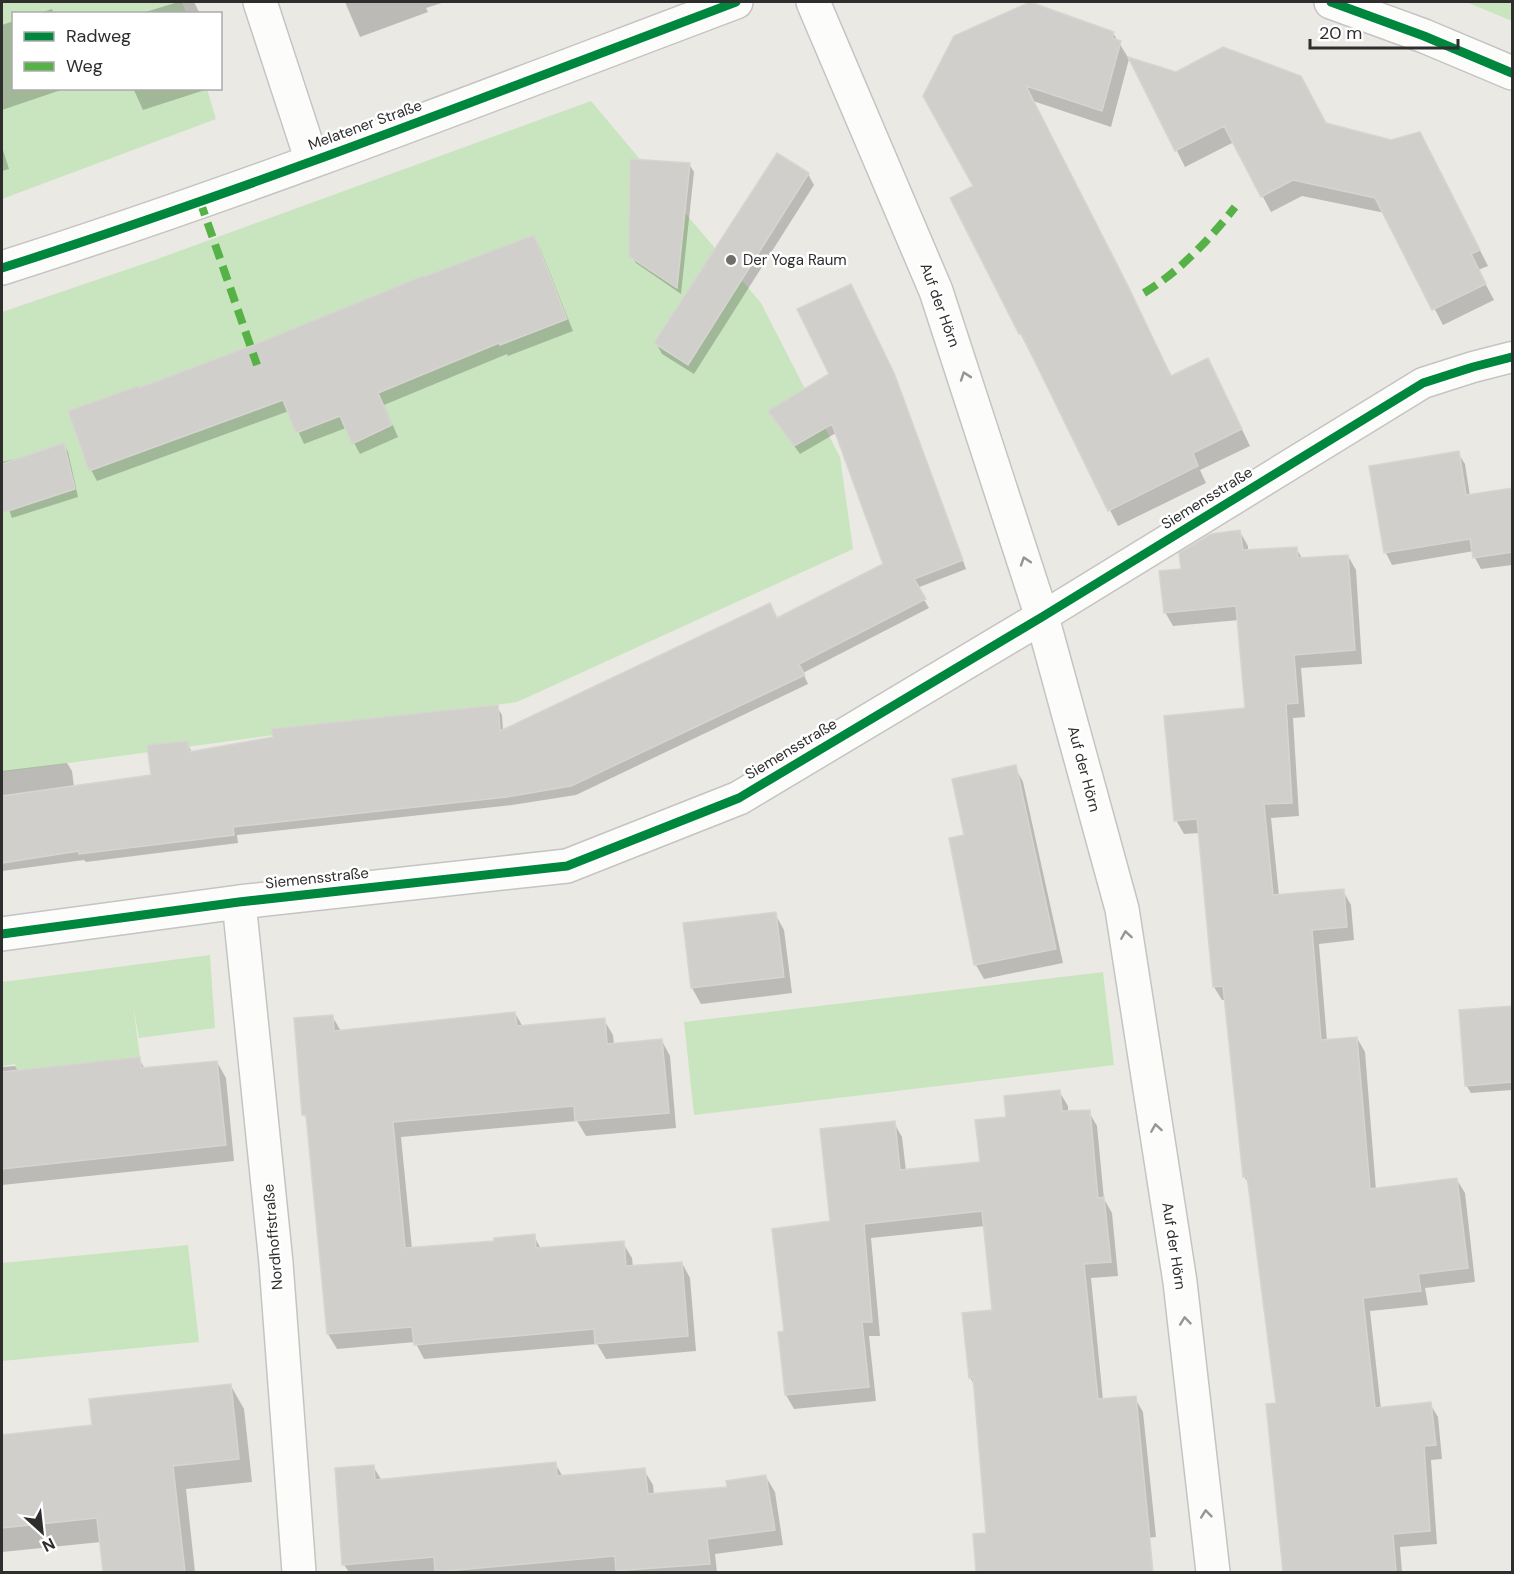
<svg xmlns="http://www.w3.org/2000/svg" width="1514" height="1574" viewBox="0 0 1514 1574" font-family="'DM Sans',sans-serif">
	<rect width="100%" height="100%" fill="#ebe9e4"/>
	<path fill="#c9e5bf" d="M2,2H182L186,13L14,14V88L207,89L216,119L2,199Z
		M1466,2H1512V21Z
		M591,101L761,303L840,457L853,549L517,702L2,772V312L152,261Z
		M210,955L215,1028L139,1038L133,1005L140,1057L16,1070L15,1064L2,1066V982Z
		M1103,972L1114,1065L694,1115L684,1022Z
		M188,1245L199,1342L2,1361V1263Z"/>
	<path fill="#0003" d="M178,2H194L200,14H139Z
		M345,2H445L426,8L428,12L360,37Z
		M52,9L54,14H37Z
		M14,21V88H67L2,110V25Z
		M1113,33L1129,59L1111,127L1033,101L1172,377L1216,376L1250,446L1200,470L1206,483L1118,526L1020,333L975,187L925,96Z
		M1131,59L1326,124L1429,150L1488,266L1478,270L1494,300L1443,325L1385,213L1302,196L1271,212L1234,142L1185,167Z
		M133,88H211L143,110Z
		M2,147L9,169L2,171Z
		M777,155L808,174L814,185L694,374L662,354L656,343Z
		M689,164L694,172L681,294L636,263L631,255Z
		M534,236L540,248L573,331L508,356L507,354L384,405L398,437L360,454L346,428L304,444L289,411L97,481L91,470L139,390Z
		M855,294L898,383L966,569L917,588L929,608L803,673L808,684L576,795L512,805L237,835L238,843L86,862L84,860L2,871V771L67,763L72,771L74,787L152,777L187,742L192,753L497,707L502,715L503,731L777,619L885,564L836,433L800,454L775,419L831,375Z
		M64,445L68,452L78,497L12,518L2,490V462L30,456Z
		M1458,453L1465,464L1470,496L1512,489V565L1481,569L1475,558L1474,551L1392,565L1386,553L1371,468Z
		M1240,532L1248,546V551L1296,548L1303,560L1348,556L1356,570L1362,664L1301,668L1305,717L1293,718L1299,816L1271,818L1279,896L1343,891L1351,905L1354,940L1319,944L1327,1041L1357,1038L1365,1052L1376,1190L1457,1180L1465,1193L1475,1282L1425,1288L1428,1305L1370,1311L1381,1409L1430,1404L1438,1417L1442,1459L1431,1460L1437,1544L1400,1547L1402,1572H1290L1278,1405L1250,1186L1244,1176L1226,1000H1222L1214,987L1200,833L1184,834L1176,820L1246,709L1239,620L1173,626L1165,612L1182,570Z
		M1015,767L1023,782L1063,963L984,979L976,965L951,840L966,836Z
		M775,914L784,930L792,993L701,1004L692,988L685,925Z
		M1512,1007V1090L1471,1093L1466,1085L1461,1011Z
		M515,1013L523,1027L604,1020L613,1035L614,1045L662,1041L670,1056L676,1128L586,1136L577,1121L401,1137L412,1249L496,1242L534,1236L541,1249L623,1243L632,1258L633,1267L682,1263L690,1278L696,1351L606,1359L597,1344L424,1359L415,1342L337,1349L328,1334L309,1123L304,1114L332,1016L341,1031Z
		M139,1059L145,1069L217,1062L226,1078L234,1161L2,1185V1067L15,1066L18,1072Z
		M1059,1091L1068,1106V1112H1089L1097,1126L1104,1199L1112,1213L1118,1276L1091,1278L1103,1400L1135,1398L1143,1412L1156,1537L996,1555L975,1387L970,1377L994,1312L985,1226L871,1238L880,1336H869L876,1401L794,1409L786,1395L780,1333H785L832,1223L894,1123L902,1137L906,1171L982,1164L1008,1119Z
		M231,1386L244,1409L252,1482L186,1489L195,1572H105L101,1542L2,1552V1436L93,1426Z
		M555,1463L563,1477L644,1470L653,1485L654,1495L729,1488L766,1477L775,1492L783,1545L715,1554L717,1572H349L344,1565L373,1466L382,1481Z"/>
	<path fill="#d0cfcb" stroke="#d6d5d0" stroke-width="1.5" d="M1030,2L1114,32L1112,38L1121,41L1102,111L1026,86L1129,288L1171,376L1208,358L1242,429L1193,453L1198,466L1108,511L1021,333L1019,334L950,198L973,186L923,96L954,36Z
		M1223,47L1301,76L1326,123L1391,140L1420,132L1480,250L1471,254L1486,284L1432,310L1375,198L1293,180L1261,197L1224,126L1175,151L1128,57L1176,72Z
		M777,153L809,173L688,365L654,343Z
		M630,159L690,163L677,288L629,256Z
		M534,235L567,319L500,345L499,343L378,393L392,425L352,444L340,416L296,433L283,400L89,471L68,411L138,386L139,388L261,342L423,276L424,277Z
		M851,284L894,373L963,560L914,579L926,599L799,664L805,675L571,786L507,797L233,827L234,835L79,854V851L2,863V796L151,775L147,745L188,741L189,752L273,737L271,729L498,705L500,731L770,603L777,618L883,564L832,424L794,446L768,411L829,374L797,309Z
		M64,443L75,489L2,513V464Z
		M1459,451L1466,495L1512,488V552L1473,558L1470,539L1384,553L1369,466Z
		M1240,530L1243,550L1297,547L1298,558L1348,555L1355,650L1294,655L1298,703L1286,704L1292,803L1264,804L1273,895L1344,889L1347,927L1312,930L1321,1040L1357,1037L1370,1189L1457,1178L1468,1268L1418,1274L1421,1291L1363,1298L1375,1408L1431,1402L1436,1445L1424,1446L1430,1531L1393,1534L1396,1572H1283L1266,1404L1276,1403L1247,1176L1243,1177L1223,986L1213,987L1197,819L1174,821L1164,716L1245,708L1236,606L1164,613L1159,571L1181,569L1179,553L1211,534Z
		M1016,765L1056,949L974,965L949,838L964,835L952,779Z
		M776,912L784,977L691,988L683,923Z
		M1512,1006V1082L1465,1086L1459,1010Z
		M515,1012L517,1026L605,1018L607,1044L662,1039L669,1113L575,1121L574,1106L393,1122L405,1248L494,1241V1238L535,1234L536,1248L624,1241L626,1266L682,1262L688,1336L595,1344L594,1329L414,1345L412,1327L327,1334L306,1115H302L294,1018L333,1015L334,1031Z
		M140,1057L141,1068L217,1061L226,1145L2,1169V1072Z
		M1060,1090L1062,1111L1090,1110L1098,1198L1104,1197L1111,1262L1084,1264L1098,1399L1136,1396L1153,1572H976L973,1534L986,1533L973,1377L969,1378L962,1313L992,1310L982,1211L864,1224L872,1322H862L869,1387L785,1395L778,1332L784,1331L772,1229L830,1221L820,1129L895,1121L900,1170L980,1162L975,1120L1006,1117L1004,1096Z
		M231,1384L239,1459L173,1466L185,1572H103L97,1518L2,1528V1435L92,1425L89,1399Z
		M556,1462L557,1476L645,1468L648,1494L727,1487L726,1481L766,1475L775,1530L707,1539L710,1564L640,1569L616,1571L615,1556L435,1572L434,1557L342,1565L335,1468L374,1465L375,1480Z"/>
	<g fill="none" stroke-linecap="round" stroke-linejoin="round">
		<defs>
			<path id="service" d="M1042,617L1423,383L1473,367L1512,357"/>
			<path id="minor" d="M260,2L312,161
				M813,2L936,291L1042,617L1122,909L1180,1282L1213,1572
				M1331,2L1424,36L1512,73
				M2,268C250,189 492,94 736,2
				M239,902L276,1263L299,1572
				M2,934L239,902L567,866L739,798L1042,617"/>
		</defs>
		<use href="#service" stroke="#c5c4c4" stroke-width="33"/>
		<use href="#minor" stroke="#c5c4c4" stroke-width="36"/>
		<use href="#service" stroke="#fcfcfb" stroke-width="30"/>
		<use href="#minor" stroke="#fcfcfb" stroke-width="33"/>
		<path stroke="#56b246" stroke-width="8" stroke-dasharray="15 8" stroke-linecap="butt" d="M200,201L257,365
			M1144,293C1179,272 1210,239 1235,207"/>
		<defs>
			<path id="cycleway" d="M1331,2L1424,36L1512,73
				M2,268C250,189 492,94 736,2
				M2,934L239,902L567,866L739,798L1042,617L1423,383L1473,367L1512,357"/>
		</defs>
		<use href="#cycleway" stroke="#fff" stroke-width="13"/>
		<use href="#cycleway" stroke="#00873e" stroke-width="9"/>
	</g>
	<defs><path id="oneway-chevron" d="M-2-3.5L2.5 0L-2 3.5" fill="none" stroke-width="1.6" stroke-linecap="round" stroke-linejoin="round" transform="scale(1.5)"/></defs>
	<g stroke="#959594">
		<use href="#oneway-chevron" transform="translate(965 376) rotate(-109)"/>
		<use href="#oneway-chevron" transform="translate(1025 561) rotate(-108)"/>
		<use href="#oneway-chevron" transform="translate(1126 935) rotate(-99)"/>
		<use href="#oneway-chevron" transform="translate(1156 1128) rotate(-99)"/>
		<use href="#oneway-chevron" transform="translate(1185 1321) rotate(-96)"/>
		<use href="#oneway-chevron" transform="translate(1206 1514) rotate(-96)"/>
	</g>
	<circle fill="#706f6e" stroke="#fff" stroke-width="2" cx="731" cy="260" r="6"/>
	<g text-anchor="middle" stroke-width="5" stroke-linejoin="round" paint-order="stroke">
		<g font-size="15" fill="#2e2e2e" stroke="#fff">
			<text transform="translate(365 125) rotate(-20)" y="5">Melatener Straße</text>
			<text transform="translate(940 305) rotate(70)" y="5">Auf der Hörn</text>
			<text transform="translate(1207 498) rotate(-32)" y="5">Siemensstraße</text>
			<text transform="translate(791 749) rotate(-31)" y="5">Siemensstraße</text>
			<text transform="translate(1084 769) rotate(75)" y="5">Auf der Hörn</text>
			<text transform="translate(317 878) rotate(-6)" y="5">Siemensstraße</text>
			<text transform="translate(273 1237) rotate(-95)" y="5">Nordhoffstraße</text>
			<text transform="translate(1174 1246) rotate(81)" y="5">Auf der Hörn</text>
		</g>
		<g font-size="15" fill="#2e2e2e" stroke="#fff" text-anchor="start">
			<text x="743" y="265">Der Yoga Raum</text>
		</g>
	</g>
	<rect width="1514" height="1574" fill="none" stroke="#2e2e2e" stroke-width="6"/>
	<rect x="12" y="12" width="210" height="78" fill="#ffffff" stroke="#ababab" stroke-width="1.5"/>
	<rect x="24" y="32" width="30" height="9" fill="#00873e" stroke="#ababab" stroke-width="1.5"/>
	<text x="66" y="42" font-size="18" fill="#2e2e2e">Radweg</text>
	<rect x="24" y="62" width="30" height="9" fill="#56b246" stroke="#ababab" stroke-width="1.5"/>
	<text x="66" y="72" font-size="18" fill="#2e2e2e">Weg</text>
	<g transform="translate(42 1532) rotate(153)" stroke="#ffffff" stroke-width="4.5" paint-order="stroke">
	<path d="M0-4.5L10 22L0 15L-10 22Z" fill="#2e2e2e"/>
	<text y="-9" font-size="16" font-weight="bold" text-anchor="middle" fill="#2e2e2e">N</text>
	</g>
	<path d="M1310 39v9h148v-9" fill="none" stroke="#2e2e2e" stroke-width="3"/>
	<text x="1319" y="39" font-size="18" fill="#2e2e2e" stroke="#ffffff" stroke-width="4.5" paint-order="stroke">20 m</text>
</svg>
